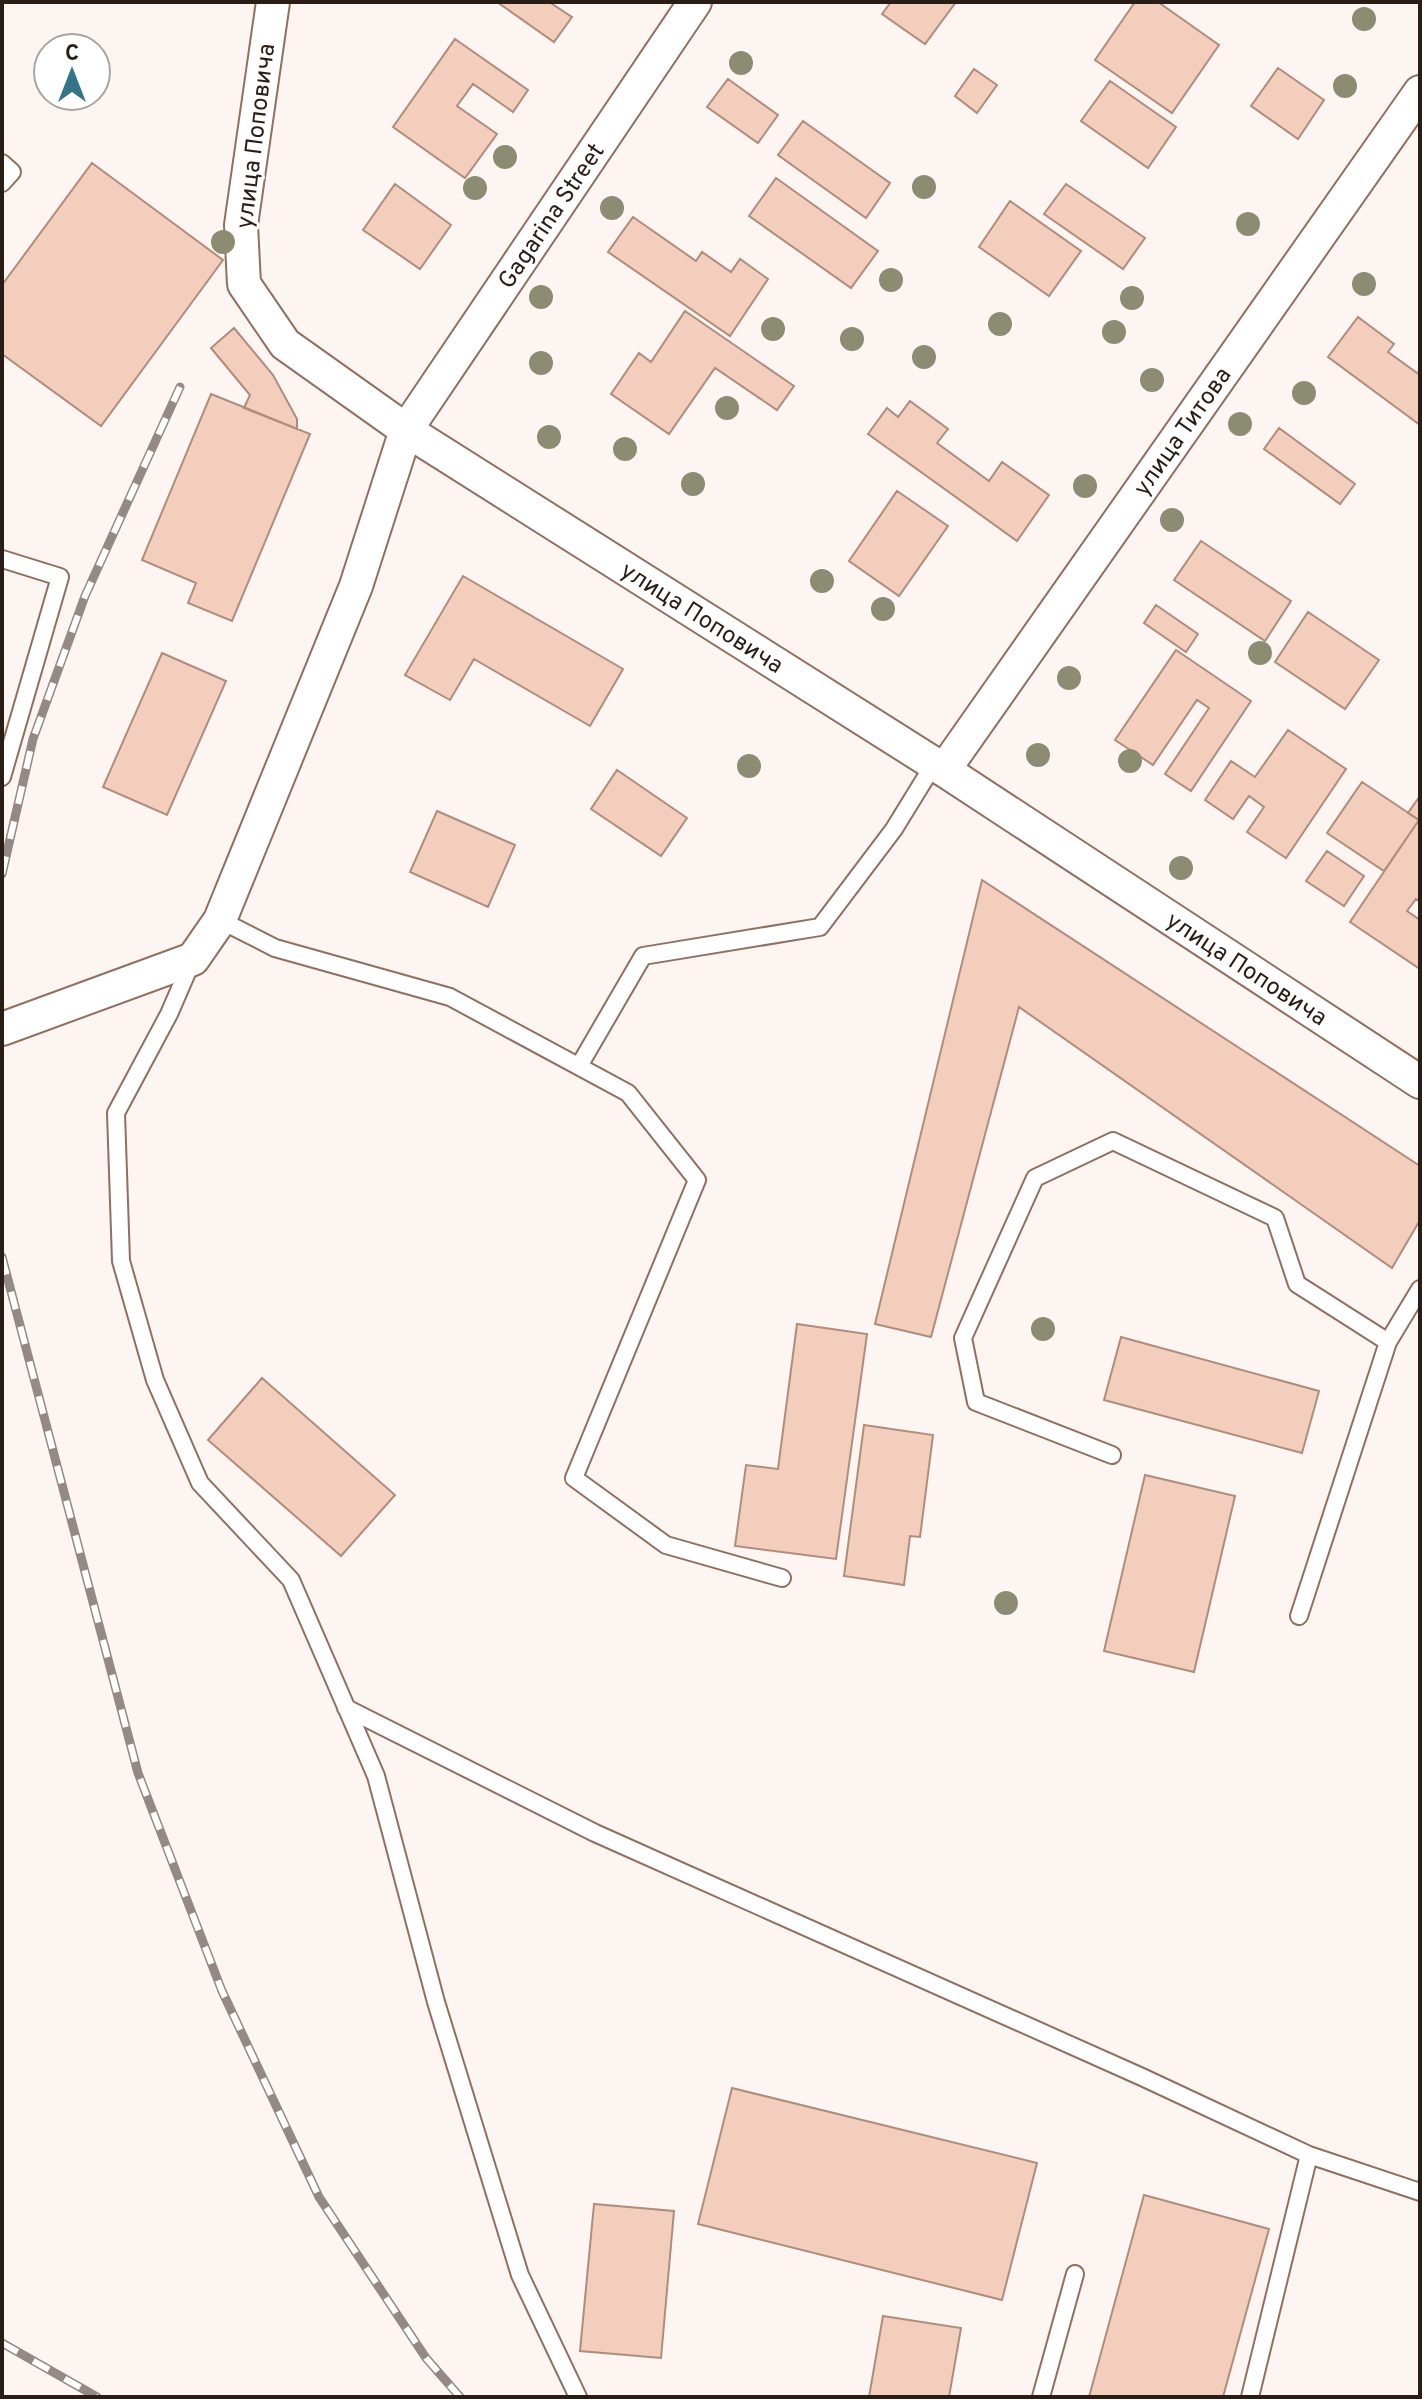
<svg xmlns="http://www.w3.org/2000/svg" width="1422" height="2399" viewBox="0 0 1422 2399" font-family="Overpass,sans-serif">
	<rect width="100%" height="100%" fill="#fdf5f1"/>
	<path fill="#f4cebd" stroke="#b08c7c" stroke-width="2" d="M497,2H549L572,17L554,42Z
		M891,2H956L925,44L882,14Z
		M1135,2H1158L1219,45L1172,113L1095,60Z
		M455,39L528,90L513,112L473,84L457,106L497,134L465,178L393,127Z
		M1278,68L1324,100L1298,139L1251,106Z
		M974,69L997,85L977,113L955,96Z
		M728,79L778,115L758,143L707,107Z
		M1110,81L1176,127L1148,168L1081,121Z
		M803,121L890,183L866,218L778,155Z
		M92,163L223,260L101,426L2,354V285Z
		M776,178L878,251L851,288L749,216Z
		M395,184L451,225L420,269L363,230Z
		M1066,184L1145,238L1123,269L1044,214Z
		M1010,201L1081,251L1049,296L979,247Z
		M633,217L696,261L702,252L731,272L740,259L768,279L730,336L608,252Z
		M685,311L794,386L777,410L715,368L669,434L611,394L639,353L651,362Z
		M1358,317L1394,344L1388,352L1420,375V425L1328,357Z
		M234,328L273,375L297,419V429L244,408L250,395L211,348Z
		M211,394L310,434L232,621L188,603L196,583L142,560Z
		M910,401L948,429L937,443L989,481L1002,462L1049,495L1017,541L868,434L887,408L898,417Z
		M1279,428L1355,484L1340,504L1264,449Z
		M897,491L948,526L899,596L849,561Z
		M1201,541L1291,601L1265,641L1174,580Z
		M463,576L623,669L590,726L474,659L450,700L405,675Z
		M1156,605L1198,634L1186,652L1144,623Z
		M1308,612L1379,660L1345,709L1275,662Z
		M1176,650L1251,701L1191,791L1165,774L1209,708L1197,700L1153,765L1115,740Z
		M162,653L226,681L167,815L103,787Z
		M1288,730L1346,769L1286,858L1247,832L1264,807L1249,796L1233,819L1205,800L1231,761L1255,777Z
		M617,770L687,818L661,856L591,809Z
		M1362,782L1419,820L1384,871L1327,833Z
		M1420,796V821L1408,813Z
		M437,811L515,845L488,907L410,872Z
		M1419,820L1420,902L1416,899L1407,911L1420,920V969L1350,922Z
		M1327,851L1364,876L1344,906L1306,881Z
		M982,880L1420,1166V1220L1392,1268L1019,1007L931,1337L875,1324Z
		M797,1324L867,1334L836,1559L735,1546L746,1465L778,1469Z
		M1121,1337L1319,1391L1302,1453L1104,1400Z
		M262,1378L395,1495L341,1556L208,1440Z
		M864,1425L933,1435L920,1537L910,1536L904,1585L844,1576Z
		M1145,1475L1235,1496L1194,1672L1104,1651Z
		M732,2088L1037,2163L1002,2300L698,2224Z
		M1144,2195L1269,2229L1223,2397H1089Z
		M594,2204L674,2211L661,2358L580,2351Z
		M883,2316L961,2328L949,2397H869Z"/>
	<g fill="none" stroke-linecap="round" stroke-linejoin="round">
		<defs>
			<path id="service" d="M2,163L12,172L2,183
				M2,559L60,577L2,777
				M220,920L275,948L450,997L628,1093L697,1180L574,1478L666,1545L782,1578
				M192,961L169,1014L116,1113L121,1261L155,1380L200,1483L291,1580L376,1776L436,2002L520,2275L578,2397
				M579,1066L643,956L820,927L894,829L934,764
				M1112,1455L976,1402L963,1338L1035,1178L1113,1141L1275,1218L1297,1284L1388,1342
				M1299,1616L1388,1342L1420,1289
				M346,1708L595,1833L1142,2077L1309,2155L1250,2397
				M1309,2155L1420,2192
				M1041,2397L1075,2274"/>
			<g id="minor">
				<path id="s1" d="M273,2L241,225L244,284L285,344L406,430L944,770L1420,1082"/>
				<path id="s2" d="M944,770L1420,92"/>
				<path id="s3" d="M2,1029L193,959L220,920L356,586L406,430L695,2"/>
			</g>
		</defs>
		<use href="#service" stroke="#916f60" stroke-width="20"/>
		<use href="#minor" stroke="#916f60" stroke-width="36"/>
		<use href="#service" stroke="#fff" stroke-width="16"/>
		<use href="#minor" stroke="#fff" stroke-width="32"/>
		<defs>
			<path id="rail" d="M2,874L33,739L85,596L180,387
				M2,1257L138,1773L222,1991L319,2197L426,2358L460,2397
				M2,2343L97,2397"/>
		</defs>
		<use href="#rail" stroke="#948984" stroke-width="9"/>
		<use href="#rail" stroke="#fff" stroke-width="6" stroke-dasharray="18" stroke-linecap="butt"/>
	</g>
	<g fill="#8c8c72">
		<circle cx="1364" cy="19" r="12"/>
		<circle cx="741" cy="63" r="12"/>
		<circle cx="1345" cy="86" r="12"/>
		<circle cx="505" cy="157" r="12"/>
		<circle cx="924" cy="187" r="12"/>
		<circle cx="475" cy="188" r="12"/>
		<circle cx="612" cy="208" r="12"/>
		<circle cx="1248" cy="224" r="12"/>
		<circle cx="223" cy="242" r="12"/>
		<circle cx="891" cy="280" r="12"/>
		<circle cx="1364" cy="284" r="12"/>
		<circle cx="541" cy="297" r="12"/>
		<circle cx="1132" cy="298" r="12"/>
		<circle cx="1000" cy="324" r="12"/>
		<circle cx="773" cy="329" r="12"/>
		<circle cx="1114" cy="332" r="12"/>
		<circle cx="852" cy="339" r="12"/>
		<circle cx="924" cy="357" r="12"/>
		<circle cx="541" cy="363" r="12"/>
		<circle cx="1152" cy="380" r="12"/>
		<circle cx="1304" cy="393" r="12"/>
		<circle cx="727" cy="408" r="12"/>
		<circle cx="1240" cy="424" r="12"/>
		<circle cx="549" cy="437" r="12"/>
		<circle cx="625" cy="449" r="12"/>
		<circle cx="693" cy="484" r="12"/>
		<circle cx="1085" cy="486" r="12"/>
		<circle cx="1172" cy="520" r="12"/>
		<circle cx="822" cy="581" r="12"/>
		<circle cx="883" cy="609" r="12"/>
		<circle cx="1260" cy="653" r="12"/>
		<circle cx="1069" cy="678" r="12"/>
		<circle cx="1038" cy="755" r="12"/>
		<circle cx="1130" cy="761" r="12"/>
		<circle cx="749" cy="766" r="12"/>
		<circle cx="1181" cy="868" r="12"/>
		<circle cx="1043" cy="1329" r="12"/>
		<circle cx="1006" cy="1603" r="12"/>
	</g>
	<g text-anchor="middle" stroke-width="6" stroke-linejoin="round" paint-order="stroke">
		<g font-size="24" fill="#2a1d16" stroke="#fff">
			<text transform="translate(255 136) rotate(-83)" y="8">улица Поповича</text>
			<text dy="8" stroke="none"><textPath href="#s3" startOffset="1034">Gagarina Street</textPath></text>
			<text dy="8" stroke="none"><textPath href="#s2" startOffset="414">улица Титова</textPath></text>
			<text dy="8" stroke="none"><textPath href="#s1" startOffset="856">улица Поповича</textPath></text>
			<text dy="8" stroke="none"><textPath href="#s1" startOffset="1504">улица Поповича</textPath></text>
		</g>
	</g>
	<rect width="1422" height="2399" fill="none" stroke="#2a1d16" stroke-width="8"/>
	<g transform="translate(72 72)"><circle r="38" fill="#ffffff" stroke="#aaa5a2" stroke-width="2"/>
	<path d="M0-6L14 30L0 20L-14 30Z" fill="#337487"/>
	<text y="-12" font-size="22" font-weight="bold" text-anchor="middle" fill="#2a1d16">С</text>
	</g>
</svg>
